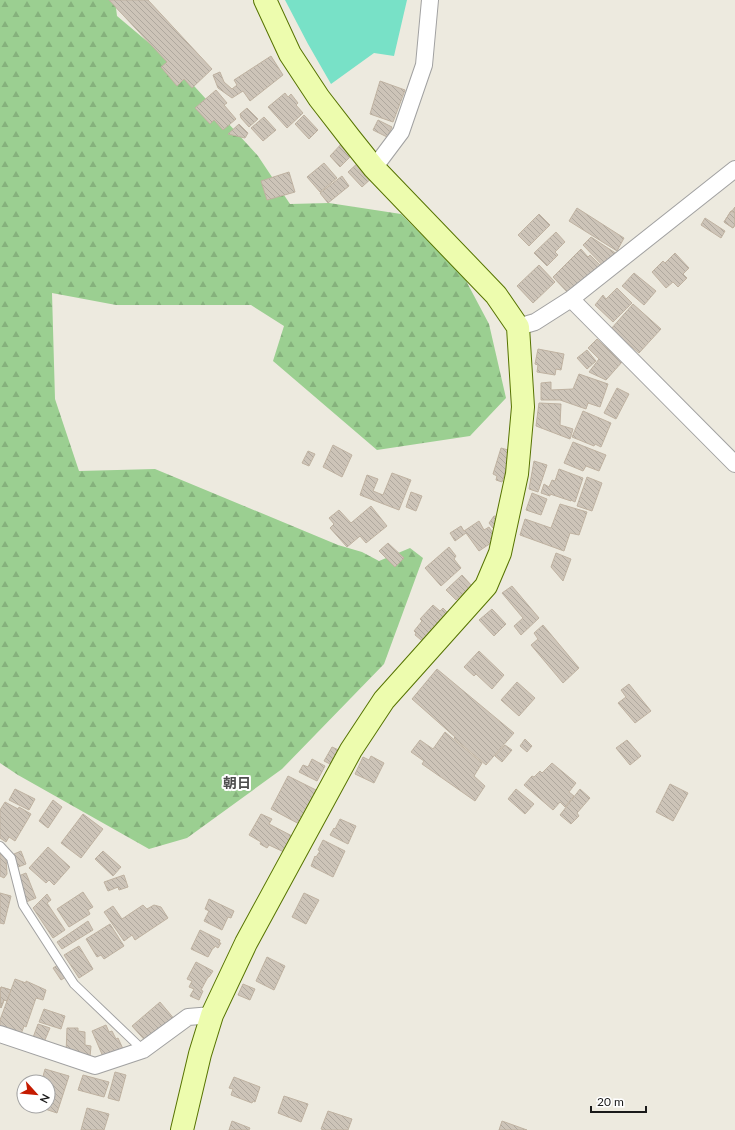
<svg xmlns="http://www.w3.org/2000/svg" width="735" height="1130" viewBox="0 0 735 1130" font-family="Lato,'Noto Sans JP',sans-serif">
	<defs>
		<pattern id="forest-firs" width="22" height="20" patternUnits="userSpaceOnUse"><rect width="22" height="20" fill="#9bcf91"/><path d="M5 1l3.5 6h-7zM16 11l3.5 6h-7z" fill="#85b17c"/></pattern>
		<pattern id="building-back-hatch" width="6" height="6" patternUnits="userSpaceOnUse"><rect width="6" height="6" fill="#cdc4b8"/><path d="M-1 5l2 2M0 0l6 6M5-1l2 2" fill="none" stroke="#afa89e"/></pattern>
	</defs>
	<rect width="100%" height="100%" fill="#edeadf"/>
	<path fill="url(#forest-firs)" d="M0,0H115L117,16L174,64L258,156L290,204L329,203L401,214L464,277L489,324L506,398L470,436L377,450L273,361L284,326L251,305H116L52,293L55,399L79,471L155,469L338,545L362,552L379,561L410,548L423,558L384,664L282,769L187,838L149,849L18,775L0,763Z"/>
	<path fill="#78e1c7" d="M285,0H407L394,56L374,53L331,84L308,44Z"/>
	<path fill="url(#building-back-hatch)" stroke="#bfb2a1" d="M109,0H148L212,69L192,88L184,79L177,86L161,67L167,62Z
		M271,56L283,75L250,101L243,91L232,98L218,88L213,75L220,72L224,82L232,89L237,85L234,80Z
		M380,81L405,90L393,122L370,114Z
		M216,90L227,103L224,105L236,119L223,130L214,120L210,124L195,108Z
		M285,93L288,97L291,94L298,103L296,105L303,113L287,128L268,107Z
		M247,108L258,119L249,127L241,118L240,114Z
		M304,115L318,130L309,139L295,124Z
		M264,117L276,130L263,141L251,128Z
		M378,120L392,127L387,137L373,130Z
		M239,124L248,133L245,138L228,134Z
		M344,141L355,152L340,167L330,156Z
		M361,160L375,175L362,187L348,172Z
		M324,163L337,178L320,192L307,177Z
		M289,172L295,192L267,200L261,181Z
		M342,176L349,186L328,203L320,193Z
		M735,207V225L733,228L724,222L731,211H732Z
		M577,208L624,238L617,251L569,221Z
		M731,211L735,213V225L733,228L724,222Z
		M539,214L550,225L529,246L518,235Z
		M705,218L725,231L721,238L701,225Z
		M556,232L565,242L555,252L558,255L547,266L534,253Z
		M591,237L620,256L606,269L583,245Z
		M581,249L588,257L590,255L602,267L570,295L553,277Z
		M675,253L689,268L683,274L687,278L678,287L673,282L666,288L652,272L663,261L665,263Z
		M539,265L555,282L533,303L517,286Z
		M634,273L656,291L644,305L622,286Z
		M617,288L632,303L613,322L595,305L603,295L606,299Z
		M633,304L661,329L639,353L611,329Z
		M597,339L622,362L606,380L589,372L599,359L588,348Z
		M538,349L564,354L561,370L556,369L555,375L537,372L538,365L535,364Z
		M587,350L596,361L587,369L577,358Z
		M579,374L608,384L600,407L588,403L586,409L560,400H541V383L551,382V390L573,389Z
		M617,388L629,394L616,419L604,413Z
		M539,403L561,404L560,425L573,429L570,439L536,426Z
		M583,411L611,423L601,447L595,444L594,446L572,437Z
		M573,442L606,455L599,471L586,466L583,471L564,463Z
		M333,445L352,455L342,477L323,467Z
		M501,448L512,451L502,482L496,480L497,476L493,474Z
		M308,451L315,454L309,466L302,463Z
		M534,461L547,465L538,492L529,489Z
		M559,469L583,478L575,502L571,500V501L550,494V496L541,493L544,484L549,487L552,480L555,481Z
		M392,473L411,480L399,510L360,495L367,475L378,479L373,491L383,495Z
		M587,477L602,483L592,511L577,506Z
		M411,492L422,496L416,511L406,507Z
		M532,493L547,499L541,515L526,510Z
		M560,504L587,512L579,535L570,533L564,551L520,535L525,519L551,528Z
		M371,506L387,526L366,543L360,536L347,547L330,528L334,524L329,518L339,510L351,523Z
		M494,516L500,517L499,528H493L489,523Z
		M479,521L484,530L489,527L497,539L479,551L466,533L455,541L450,533L461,526L464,531Z
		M388,543L404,558L395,567L379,551Z
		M449,547L456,556L454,559L461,568L441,586L425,568Z
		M556,553L571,559L563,581L551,567Z
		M462,575L472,586L456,600L446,590Z
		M512,586L539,618L521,635L514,626L523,618L502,593Z
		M433,605L440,611L443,608L448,613L426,644L415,635L416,633L414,631L422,621L420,619Z
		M492,609L506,624L494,636L479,620Z
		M543,625L579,668L563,683L531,645L538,639L534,633Z
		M479,651L504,675L492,689L476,674L474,676L464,667Z
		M437,669L514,733L486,765L454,738L455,737L412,699Z
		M517,682L535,698L519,716L501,700Z
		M629,684L651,711L635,723L618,703L626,697L621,690Z
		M445,732L482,763L474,776L485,786L475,801L422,764L424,761L411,752L420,740L433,749Z
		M525,739L532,746L527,752L520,746Z
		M627,740L641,756L630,765L616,748Z
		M505,745L512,750L502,762L495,756Z
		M332,747L341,751L334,766L324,761Z
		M371,756L384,763L374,783L355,774L363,757L369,760Z
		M312,759L325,766L317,781L299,772L303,765L308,767Z
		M552,763L576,783L569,792L574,796L565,807L560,802L553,810L524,785L532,776L534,777L540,771L542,773Z
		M288,776L320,792L303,826L271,809Z
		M670,784L688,793L673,821L656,812Z
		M15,789L35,799L29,810L9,800Z
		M516,789L534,804L525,814L508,799Z
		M580,789L590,798L577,813L579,816L571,824L560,815Z
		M53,800L62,807L48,828L39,821Z
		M5,802L18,809L19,807L31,814L15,841L9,837L6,842L0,838V810Z
		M83,814L103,829L81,858L61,843Z
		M261,814L272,819L269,824L294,837L286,853L269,845L267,848L260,844L261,842L249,835Z
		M340,819L356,826L348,844L330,835L334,828L335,829Z
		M323,840L345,851L333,877L311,866L315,856L316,857L320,851L318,850Z
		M48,847L70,867L54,885L49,880L46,883L29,868Z
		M21,851L26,864L18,867L14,854Z
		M103,851L121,867L113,876L95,859Z
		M0,854L6,858L7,874L4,878L0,876Z
		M26,873L36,898L26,902L16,877Z
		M124,875L128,887L119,890L118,887L108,891L104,882Z
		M83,892L93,907L88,910L90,914L69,927L57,909Z
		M0,893L11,896L4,924L0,923Z
		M304,893L319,900L306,924L292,917Z
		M47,894L51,900L47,903L65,930L53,938L33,908Z
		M209,899L234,911L231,918L228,917L222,930L204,921L209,911L205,909Z
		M143,905L147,909L154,905L161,907L168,918L135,940L132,935L124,941L104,912L113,906L122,919Z
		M88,921L93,930L62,949L57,942Z
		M110,924L124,946L104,959L101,955L97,957L86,939Z
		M200,930L220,940L219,943H221L218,948L215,946L214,948H213L208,957L191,949Z
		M79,946L93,969L79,978L64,955Z
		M267,957L285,966L274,990L256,981Z
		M196,962L213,971L209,977H208L201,990L203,991L199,1000L190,996L194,989L189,987L192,981L187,979Z
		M61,963L69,975L61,980L53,968Z
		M15,979L26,983V981L46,990L43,1000L36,998L26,1027L24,1026L20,1037L0,1031V1020L7,1001L4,1000L1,1008L0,1007V991L1,987L11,990Z
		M243,984L255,989L250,1000L238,995Z
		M1,987L11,990L7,1001L4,1000L1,1008L0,991Z
		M160,1002L176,1021L149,1045L132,1026Z
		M44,1009L65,1016L61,1029L39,1022Z
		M38,1024L50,1028L42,1047L31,1043Z
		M106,1025L109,1032L112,1031L116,1039L118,1038L124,1051L104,1059L92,1031Z
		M67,1028H78V1031L85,1032V1045L91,1046L90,1057L66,1054Z
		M45,1069L69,1076L57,1113L39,1107L48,1106V1082H39L40,1080H42Z
		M115,1072L126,1075L119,1101L108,1098Z
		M83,1075L109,1082L104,1097L78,1090Z
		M234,1077L260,1087L255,1102L253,1101L252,1103L231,1095L233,1089L229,1088Z
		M284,1096L308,1104L301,1122L278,1113Z
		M87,1108L109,1114L104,1130H81Z
		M328,1111L352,1119L348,1130H324L321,1129Z
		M232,1121L250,1128L249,1130H229Z
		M502,1121L527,1130H499Z"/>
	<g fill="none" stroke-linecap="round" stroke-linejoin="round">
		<defs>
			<path id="lane" d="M0,846L11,858L23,905L74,984L143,1050"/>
			<path id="street" d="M374,168L401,132L424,65L430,0
				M571,299L735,464
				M518,327L535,322L571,299L735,169
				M0,1034L95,1066L143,1050L188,1017L212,1015"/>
			<path id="secondary" d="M182,1130L200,1054L212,1015L246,943L351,750L384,700L486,586L500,553L517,474L523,407L518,327L496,295L374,168L350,138L319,98L290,54L265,0"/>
		</defs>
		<use href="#lane" stroke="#a1a1a1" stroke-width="10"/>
		<use href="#street" stroke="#a1a1a1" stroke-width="18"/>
		<use href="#secondary" stroke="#567300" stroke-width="24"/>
		<use href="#lane" stroke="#fff" stroke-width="8"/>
		<use href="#street" stroke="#fff" stroke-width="16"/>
		<use href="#secondary" stroke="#edfcae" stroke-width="22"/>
	</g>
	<g text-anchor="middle" stroke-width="4" stroke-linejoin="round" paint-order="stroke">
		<g font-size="14" font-weight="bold" fill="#4d4d4d" stroke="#fff">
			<text x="237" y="788">朝日</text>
		</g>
	</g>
	<g transform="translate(36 1094) rotate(117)"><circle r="19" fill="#ffffff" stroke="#a3a3a3"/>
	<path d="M0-3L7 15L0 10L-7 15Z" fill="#c51b00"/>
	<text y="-6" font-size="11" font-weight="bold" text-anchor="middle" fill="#1a1a1a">N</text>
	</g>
	<path d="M591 1106v6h55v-6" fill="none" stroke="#1a1a1a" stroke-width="2"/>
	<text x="597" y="1106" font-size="12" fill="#1a1a1a" stroke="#ffffff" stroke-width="3" paint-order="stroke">20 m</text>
</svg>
